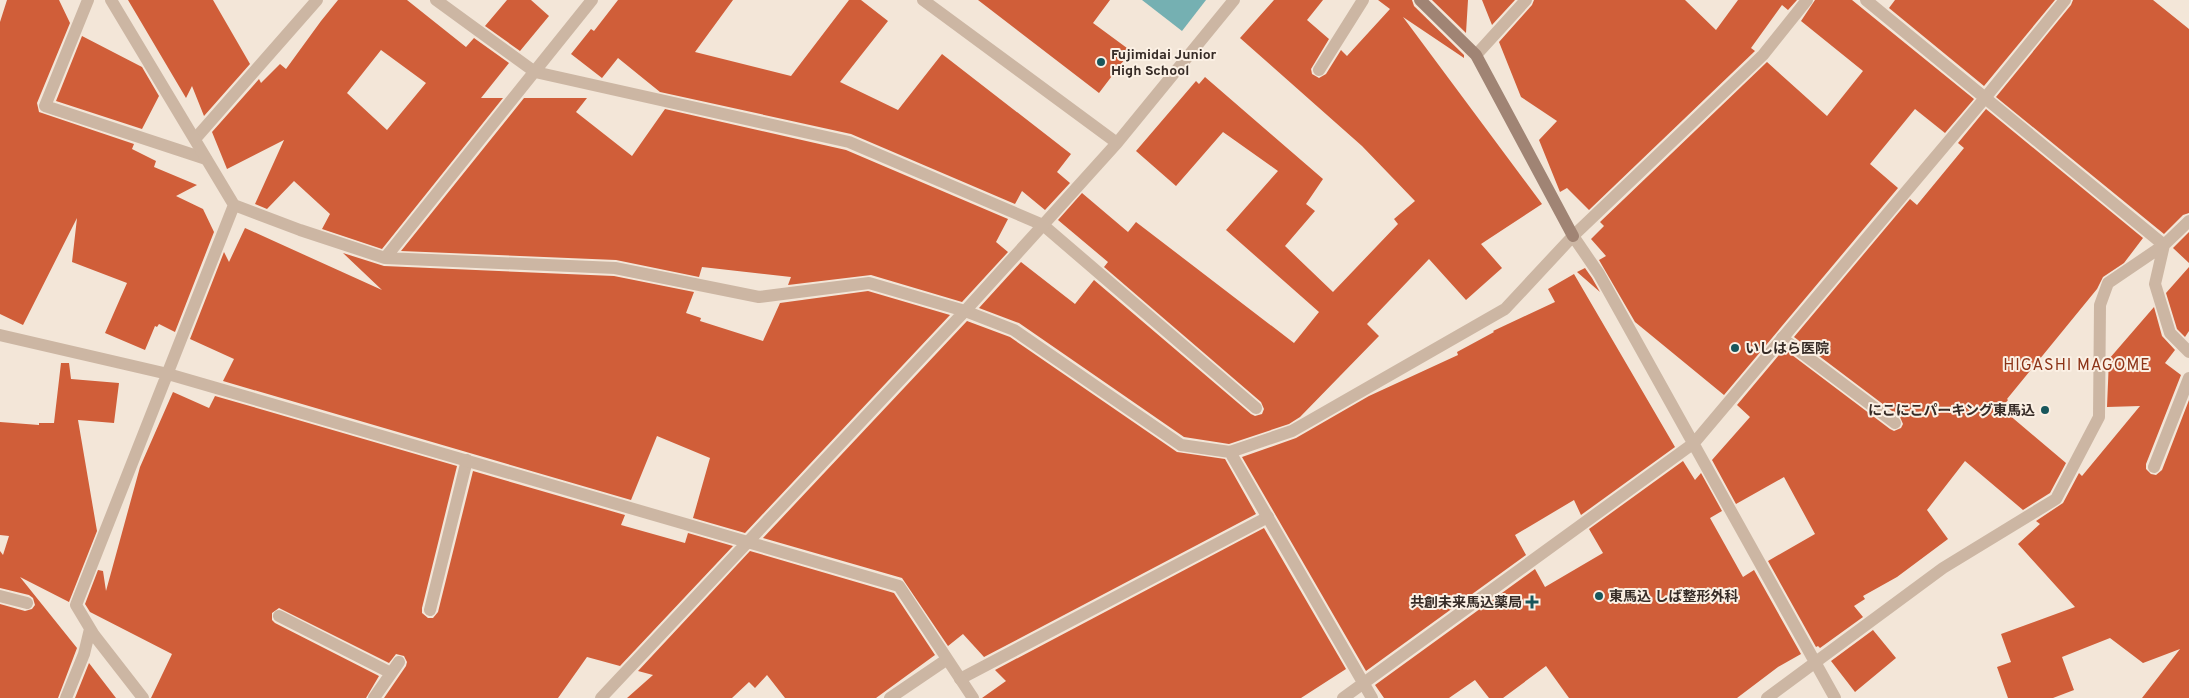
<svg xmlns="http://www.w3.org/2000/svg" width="2189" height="698" viewBox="0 0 2189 698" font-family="Overpass,'Noto Sans JP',sans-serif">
	<rect width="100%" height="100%" fill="#f3e6d8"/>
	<path fill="#75b0b2" d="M1142,0H1206L1182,31Z"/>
	<path fill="#d05e39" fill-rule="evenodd" d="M7,0H59L70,23L37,103L39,112L134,144L132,149L156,161L154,167L197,185L176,196L203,209L214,232L175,332L159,324L157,327L155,326L145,350L105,333L127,283L72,262L77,218L23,325L0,314V22Z
		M128,0H213L250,64L204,116L192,86L186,98Z
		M338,0H407L466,47L474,38L509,63L481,98H503L382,249L322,229L330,214L294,181L267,209L255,204L284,140L227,169L212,132L259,79L261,83L280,64L286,69L321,21ZM381,50L426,83L387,130L347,93Z
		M507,0H531L549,16L520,51L485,26Z
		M618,0H733L695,52L791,76L849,0H861L888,21L840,82L898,110L942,54L1071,154L1057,172L1070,183L1045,210L1022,191L1015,204L851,134L660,92L618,58L602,78L571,54L591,29L594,31Z
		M978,0H1110L1093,23L1131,51L1099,93Z
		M1274,0H1323L1307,20L1329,39L1311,69L1312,74L1319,78L1326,74L1341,50L1347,56L1390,9L1378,0H1412L1414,6L1464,55V58L1403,17L1542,204L1481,244L1502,268L1466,300L1429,259L1367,324L1379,336L1300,417L1289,424L1229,444L1184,437L1019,323L979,308L1021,262L1075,304L1094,280L1251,414L1255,416L1262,414L1264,409L1261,402L1104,267L1108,262L1058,220L1082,193L1128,232L1136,222L1294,343L1319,312L1226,230L1278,171L1223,132L1176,186L1136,151L1196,81L1199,84L1205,77L1323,179L1306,204L1315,211L1285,246L1333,292L1398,224L1394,219L1415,201L1362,146L1240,38Z
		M1432,0H1468L1466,33Z
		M1482,0H1515L1492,25Z
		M1534,0H1685L1716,30L1738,0H1797L1788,10L1782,5L1751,48L1755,51L1589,210L1567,188L1560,192L1539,140L1557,121L1521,97L1499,42L1532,5Z
		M1815,0H1852L1974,99L1945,133L1915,109L1870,164L1898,188L1724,395L1635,322L1599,260L1606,256L1591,239L1604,226L1600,222L1767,62L1827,116L1863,71L1801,21Z
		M1895,0H2055L1984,86L1889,8Z
		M2073,0H2153L2189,29V213L2183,215L2164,234L1996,97L2071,5Z
		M82,36L142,67L159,96L142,129L56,101Z
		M524,98H587L576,112L632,156L665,109L846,150L1008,219L996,242L1008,252L962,302L871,275L788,285L791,277L702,267L699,277L616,260L401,251Z
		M1986,109L2143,238L2124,263L2103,277L2097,289L2007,399L2008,400L2001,408L2066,463L2050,493L2023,510L1965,461L1927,510L1948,539L1897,577L1863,596L1865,599L1854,606L1863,617L1820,648L1818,646L1816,647L1768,561L1815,534L1784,477L1736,504L1712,460L1750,417L1737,405L1784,349L1890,429L1894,431L1901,428L1903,424L1900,417L1794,337L1910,199L1917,205L1964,148L1958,143Z
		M245,228L382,290L343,253L384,266L614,276L694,292L686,313L701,318L700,321L763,341L780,303L868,291L950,315L745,533L693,518L710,458L657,436L631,500L223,381L234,359L190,339L224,252L229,262Z
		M2189,232V263L2173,248Z
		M2189,267V331L2185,337L2177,329L2166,293Z
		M1585,268L1592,278L1600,292L1577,272Z
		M1574,274L1675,447L1581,515L1574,500L1515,535L1526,555L1366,671L1242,457L1296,438L1369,396L1458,355L1457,352L1494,332L1493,331L1555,302L1548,289Z
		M2154,307L2162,336L2175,350L2165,363L2181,375L2146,464V469L2151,474L2156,475L2162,470L2189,400V698H2142L2180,649L2143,663L2110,638L2062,657L2074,690L2053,698H2008L1997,667L2011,662L2001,634L2075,607L2018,544L2040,524L2036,521L2063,503L2079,473L2082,476L2140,406L2107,407L2109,359Z
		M967,321L1010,337L1177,452L1225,459L1256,514L984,657L963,634L948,646L902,578L763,538Z
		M61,363H69L71,379L119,383L114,423L78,420L97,531L69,602L20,577L77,648L58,698H0V604L25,611L32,609L35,605L33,598L29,595L0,588V551L3,555L9,536L0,535V422L39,425V423H54Z
		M173,392L209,408L215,396L457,466L422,608V613L428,618H433L438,612L473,471L625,515L621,525L685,543L688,533L733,546L620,666L587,657L558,698H384L406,666L407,662L404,656L396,654L389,663L279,608L272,613V620L275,623L379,676L366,698H151L172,654L90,612L85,604L98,570L103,571L106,591L140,467Z
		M1683,461L1695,480L1701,473L1722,511L1710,518L1743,577L1754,570L1801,654L1778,667L1737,698H1569L1546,666L1503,698H1489L1475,680L1449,698H1384L1375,685L1535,569L1545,587L1603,553L1589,529Z
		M1264,528L1346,669L1301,698H982L1006,681L995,670Z
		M750,551L894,593L935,655L876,698H785L767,675L755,688L749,682L732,698H627L653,675L638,671Z
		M1873,630L1896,658L1855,692L1831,661Z
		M89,663L116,698H75Z"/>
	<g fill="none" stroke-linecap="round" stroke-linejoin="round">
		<path stroke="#ccb6a3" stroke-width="12" d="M88,0L45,106L206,159
			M436,0L535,72
			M1476,55L1526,0
			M1319,70L1363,0
			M195,139L317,0
			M1043,225L1256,408
			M1782,338L1895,423
			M2154,467L2189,378
			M0,596L27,603
			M430,610L467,460
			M279,616L391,673
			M960,679L1268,517
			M374,698L399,662
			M890,698L946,660"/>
		<path stroke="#ccb6a3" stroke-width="12" d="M111,0L234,205L76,605L94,635L143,698
			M923,0L1117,143
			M1866,0L2164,245L2155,284L2170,333L2189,352
			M535,72L849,142L1043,225
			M234,205L300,230L385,258L615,268L759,297L869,283L965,311L1014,330L1181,445L1230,452L1292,431L1505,309L1573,236L1763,55L1807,0
			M1573,236L1599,274L1835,698
			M385,258L592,0
			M0,335L168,374L899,586L973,698
			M1230,452L1372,698
			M66,698L84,654L90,629
			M601,698L965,311L1043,225L1117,143L1234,0
			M1343,698L1694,443L1985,98L2065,0
			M1767,698L1943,568L2056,499L2099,417L2100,305L2108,283L2164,245L2189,221"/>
		<path stroke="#a08474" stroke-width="12" d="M1420,0L1476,55L1573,236"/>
	</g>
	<g fill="#18565b" stroke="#fbf0e4" stroke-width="2">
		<circle cx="1101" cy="62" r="5"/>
		<circle cx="1735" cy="348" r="5"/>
		<circle cx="2045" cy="410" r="5"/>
		<circle cx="1599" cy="596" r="5"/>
		<path d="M1529.5 594.5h5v5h5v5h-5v5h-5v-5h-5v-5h5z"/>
	</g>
	<g text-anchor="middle" stroke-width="4" stroke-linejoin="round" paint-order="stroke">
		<g font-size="14" font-weight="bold" fill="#362b26" stroke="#fbf0e4" text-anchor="start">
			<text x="1111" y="59">Fujimidai Junior<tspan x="1111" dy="16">High School</tspan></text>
			<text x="1745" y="353">いしはら医院</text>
			<text x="2035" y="415" text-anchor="end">にこにこパーキング東馬込</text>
			<text x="1609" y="601">東馬込 しば整形外科</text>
			<text x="1522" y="607" text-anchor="end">共創未来馬込薬局</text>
		</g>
		<g font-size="16" letter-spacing="1" fill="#8c3418" stroke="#fbf0e4">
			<text x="2077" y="370">HIGASHI MAGOME</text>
		</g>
	</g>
</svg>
